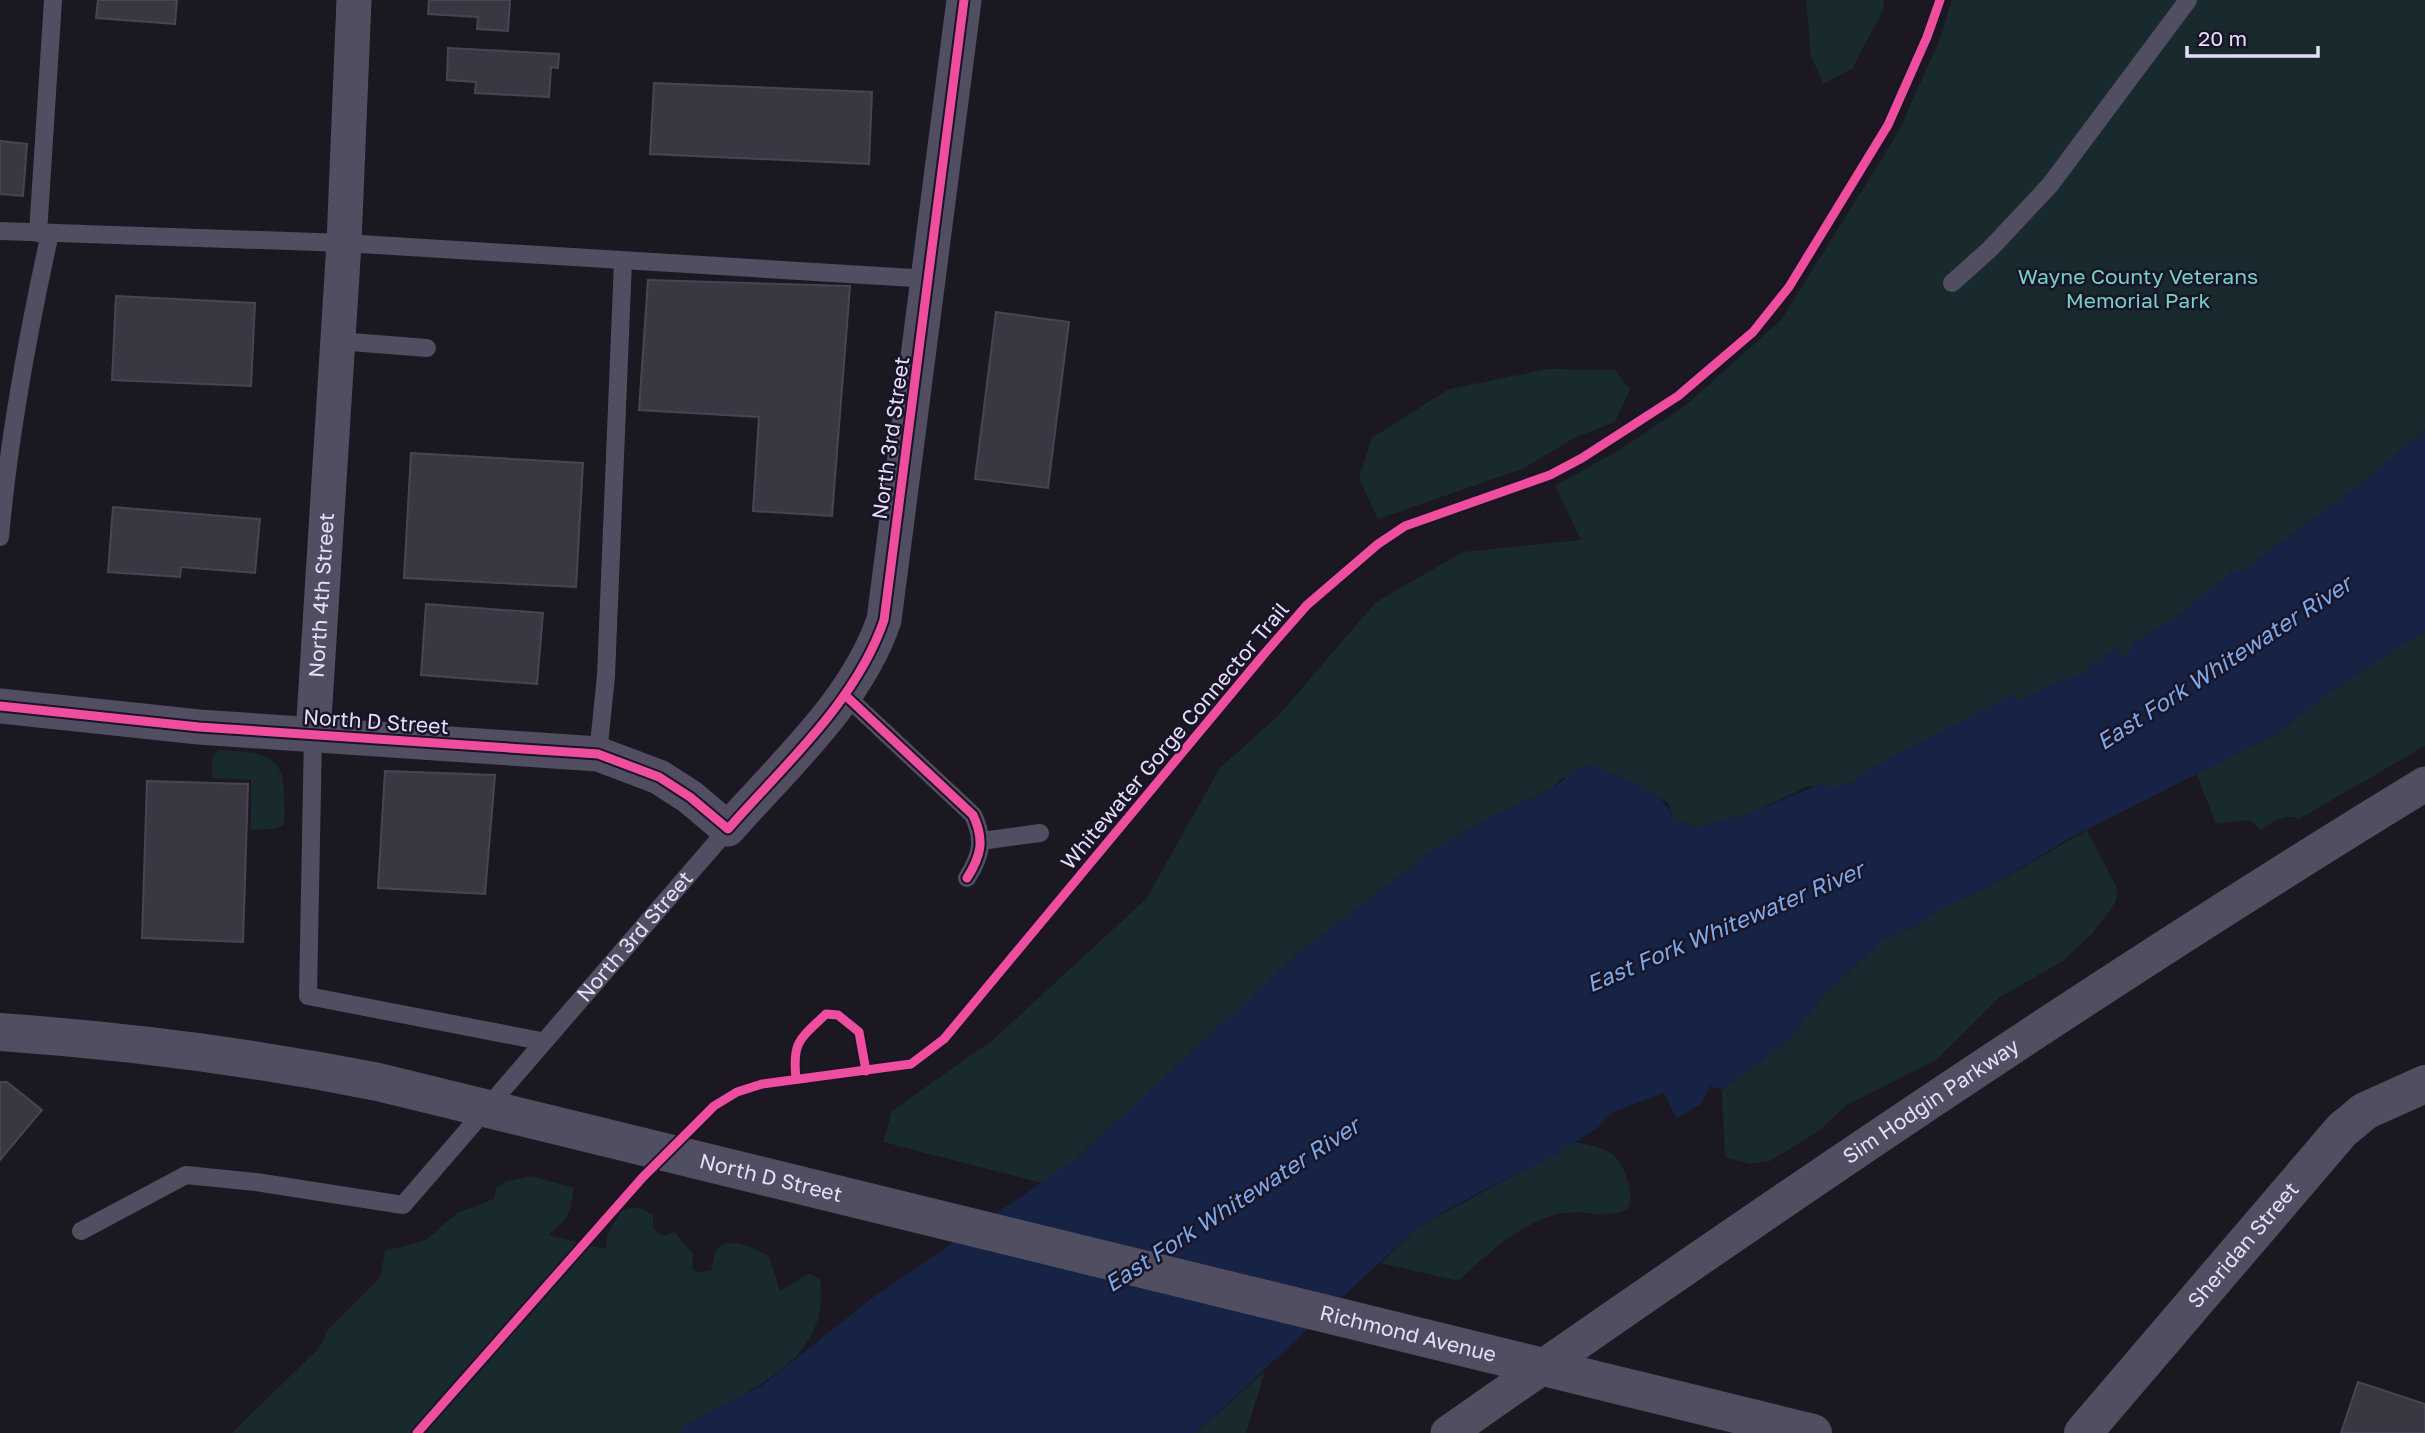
<svg xmlns="http://www.w3.org/2000/svg" width="2425" height="1433" viewBox="0 0 2425 1433" font-family="'Golos Text',sans-serif">
	<rect width="100%" height="100%" fill="#1b1822"/>
	<path fill="#182a2e" d="M1806,0H1884L1883,10L1852,69L1823,84L1811,56Z
		M1952,0H2425V430L2353,490L2240,572L2232,571L2181,614L2130,645L2132,652L2121,658L2118,648L2091,665L2087,673L2051,685L1854,782L1834,789L1809,786L1752,813L1696,828L1673,818L1668,803L1649,791L1563,777L1552,789L1490,817L1433,850L1301,951L1076,1159L1042,1183L883,1142L892,1111L994,1039L1146,899L1220,768L1279,715L1376,602L1463,552L1581,540L1555,486L1621,449L1686,405L1781,320L1899,131L1939,41Z
		M1548,369L1615,370L1630,389L1615,422L1576,437L1522,469L1378,519L1359,478L1372,438L1449,389Z
		M2425,630V746L2299,819C2284,813 2273,822 2261,830L2249,820L2216,824L2196,773L2275,735L2330,692Z
		M219,750C254,753 283,749 284,792C284,803 286,814 283,825L276,829L251,830V780L212,778V757Z
		M2087,830L2118,890L2115,903L2091,935L2063,961L2000,997L1936,1060L1845,1106L1820,1130L1770,1161L1750,1164L1725,1157L1722,1090L1788,1040L1828,991L1884,939L1915,927L1942,907L1987,888Z
		M1576,1142C1604,1148 1620,1151 1627,1180C1631,1191 1632,1197 1628,1208C1609,1220 1586,1210 1564,1213C1526,1218 1485,1256 1458,1281L1381,1263L1418,1227Z
		M531,1176L574,1188C570,1217 568,1217 548,1235L606,1249L607,1235L622,1210L638,1207L653,1215V1228L664,1236L674,1232L693,1254L692,1268L696,1272L711,1271C713,1265 714,1255 717,1250C728,1234 756,1250 769,1256L780,1291L810,1273L820,1280C832,1364 743,1392 685,1425L679,1433H232L320,1347L327,1331L380,1278L385,1251L426,1240L457,1213L494,1199L496,1188L505,1182Z
		M1265,1371L1246,1433H1196Z"/>
	<path fill="#162345" d="M2425,430V630L2330,692L2275,735L2070,838L1987,888L1942,907L1915,927L1884,939L1828,991L1788,1040L1722,1090L1710,1086L1702,1103L1677,1119L1664,1093L1613,1112L1598,1127L1559,1153L1476,1194L1418,1227L1196,1433H679L685,1425L764,1384L872,1298L1076,1159L1301,951L1433,850L1490,817L1552,789L1575,770L1589,765C1618,777 1662,786 1673,818L1696,828L1752,813L1822,783L1834,789L1854,782L1861,773L2011,695L2019,701L2051,684L2087,673L2090,665L2118,648L2121,657L2131,652L2130,645L2181,614L2232,571L2240,572L2353,490Z"/>
	<path fill="#3a3743" stroke="#494454" stroke-width="2" d="M98,0H177L175,24L96,18Z
		M429,0H510L508,31L477,29L478,17L428,14Z
		M448,48L559,54L558,68L551,67L549,97L475,93L476,82L447,80Z
		M654,83L872,92L869,164L650,154Z
		M0,141L27,144L23,196L0,194Z
		M648,280L850,286L832,516L753,511L759,417L639,410Z
		M116,296L255,303L251,386L112,380Z
		M996,312L1069,322L1048,488L975,479Z
		M411,453L583,463L576,587L404,578Z
		M113,507L260,519L255,573L181,567L180,577L108,572Z
		M426,604L543,613L537,684L421,675Z
		M385,771L495,775L485,894L378,888Z
		M147,781L248,784L243,942L142,938Z
		M0,1082H7L42,1110L0,1160Z
		M2358,1382L2425,1404V1433H2341Z"/>
	<g fill="none" stroke-linecap="round" stroke-linejoin="round">
		<g stroke="#514e61" stroke-width="18">
			<path d="M0,231L344,243L930,279"/>
			<path d="M38,233L53,0"/>
			<path d="M1952,283L1990,249L2050,185L2188,0"/>
			<path d="M338,341L427,348"/>
			<path d="M0,537C9,434 28,333 50,233"/>
			<path d="M845,695L973,815C985,840 981,856 967,878"/>
			<path d="M313,735L308,996L541,1041"/>
			<path d="M598,754L606,676L623,261"/>
			<path d="M981,841L1040,833"/>
			<path id="s1" d="M81,1231L186,1175L256,1182L403,1205L728,829"/>
		</g>
		<g stroke="#514e61" stroke-width="35">
			<path d="M0,706L199,727L598,754L659,777L690,797L728,829C784,765 856,702 884,620L964,0"/>
			<path id="s2" d="M313,735L344,243L354,0"/>
			<path id="s3" d="M1448,1433C1768,1209 2091,988 2425,784"/>
		</g>
		<g stroke="#514e61" stroke-width="38">
			<path id="s4" d="M0,1032C128,1041 253,1057 378,1082L1813,1433"/>
			<path id="s5" d="M2083,1433L2342,1130L2365,1111L2425,1084"/>
		</g>
		<defs>
			<path id="cycleway" d="M845,695L973,815C985,840 981,856 967,878
				M0,706L199,727L598,754L659,777L690,797L728,829C784,765 856,702 884,620L964,0
				M796,1079C792,1041 800,1039 826,1014L838,1015L859,1032L866,1071
				M417,1433L643,1177L714,1106L737,1092L762,1084L911,1064L944,1039L1265,653L1307,605L1378,544L1405,526L1550,475L1582,458L1678,396L1753,332L1789,287L1888,125L1927,37L1940,0"/>
		</defs>
		<use href="#cycleway" stroke="#191426" stroke-width="13"/>
		<use href="#cycleway" stroke="#ef4d9e" stroke-width="9"/>
	</g>
	<g text-anchor="middle" stroke-width="5" stroke-linejoin="round" paint-order="stroke">
		<g font-size="21" fill="#73d1c5" stroke="#191426">
			<text x="2138" y="284">Wayne County Veterans<tspan x="2138" dy="24">Memorial Park</tspan></text>
		</g>
		<g font-size="21" fill="#e4defa" stroke="#191426">
			<text transform="translate(891 438) rotate(-82)" y="7">North 3rd Street</text>
			<text dy="7" stroke="none"><textPath href="#s2" startOffset="140">North 4th Street</textPath></text>
			<text transform="translate(376 722) rotate(4)" y="7">North D Street</text>
			<text transform="translate(1175 736) rotate(-50)" y="7">Whitewater Gorge Connector Trail</text>
			<text dy="7" stroke="none"><textPath href="#s1" startOffset="693">North 3rd Street</textPath></text>
			<text dy="7" stroke="none"><textPath href="#s3" startOffset="586">Sim Hodgin Parkway</textPath></text>
			<text dy="7" stroke="none"><textPath href="#s4" startOffset="786">North D Street</textPath></text>
			<text dy="7" stroke="none"><textPath href="#s5" startOffset="247">Sheridan Street</textPath></text>
			<text dy="7" stroke="none"><textPath href="#s4" startOffset="1442">Richmond Avenue</textPath></text>
		</g>
		<g font-size="23" font-style="italic" fill="#7aa9ec" stroke="#191426">
			<text transform="translate(2224 663) rotate(-33)" y="8">East Fork Whitewater River</text>
			<text transform="translate(1725 927) rotate(-23)" y="8">East Fork Whitewater River</text>
			<text transform="translate(1232 1205) rotate(-33)" y="8">East Fork Whitewater River</text>
		</g>
	</g>
	<path d="M2187 46v10h131v-10" fill="none" stroke="#e4defa" stroke-width="3.5"/>
	<text x="2198" y="46" font-size="21" fill="#e4defa" stroke="#191426" stroke-width="5" paint-order="stroke">20 m</text>
</svg>
